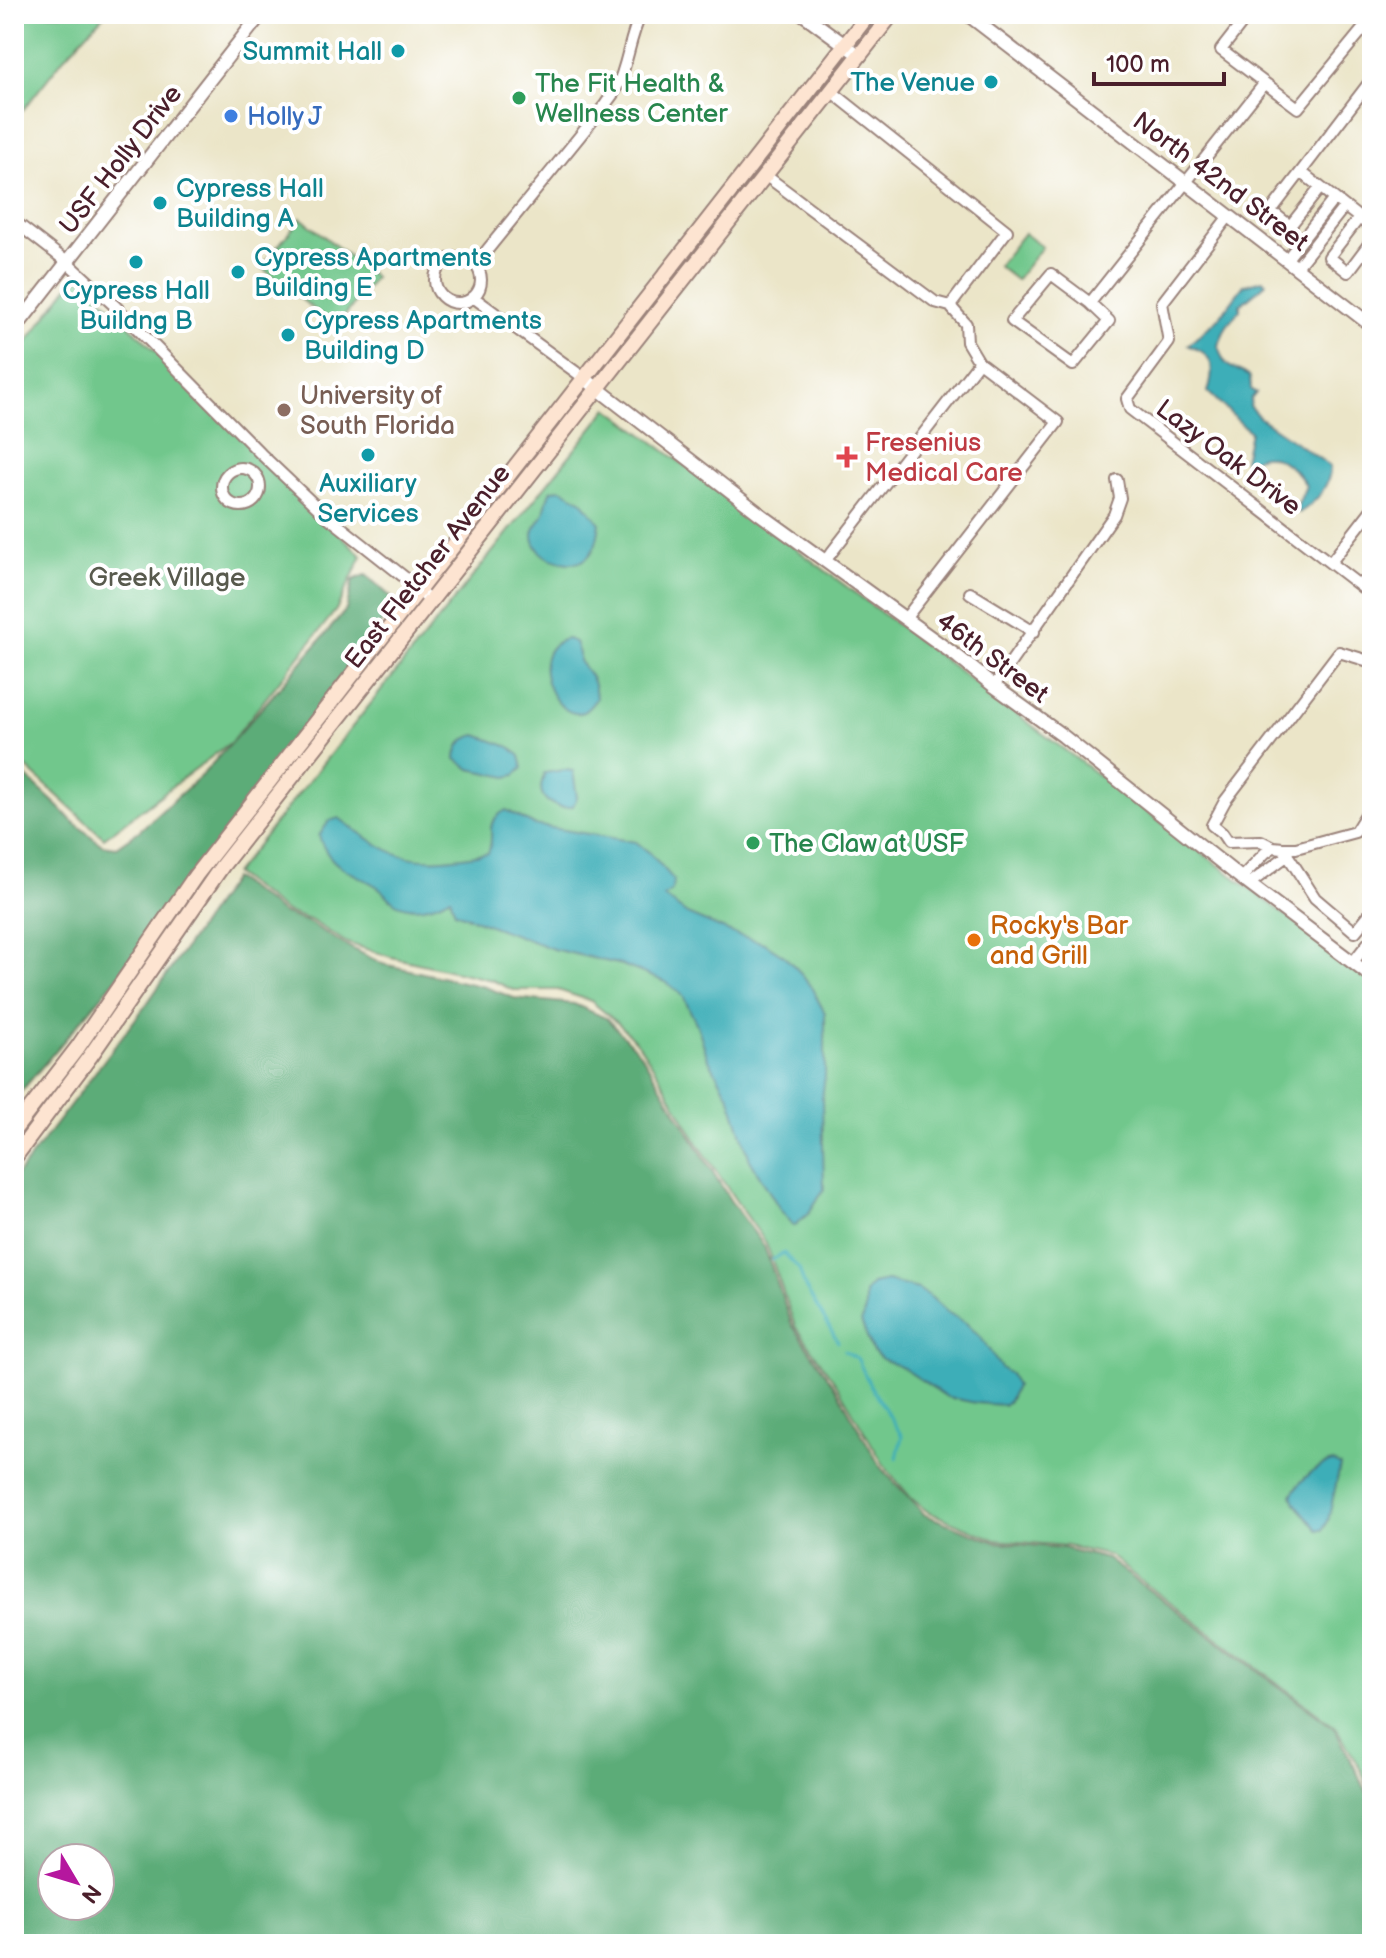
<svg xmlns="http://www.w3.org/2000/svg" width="1386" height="1958" viewBox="0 0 1386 1958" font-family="'Balsamiq Sans',sans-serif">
	<rect width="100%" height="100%" fill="#fff"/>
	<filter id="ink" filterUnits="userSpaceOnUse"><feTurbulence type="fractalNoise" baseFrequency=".0125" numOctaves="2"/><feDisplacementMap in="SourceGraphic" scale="16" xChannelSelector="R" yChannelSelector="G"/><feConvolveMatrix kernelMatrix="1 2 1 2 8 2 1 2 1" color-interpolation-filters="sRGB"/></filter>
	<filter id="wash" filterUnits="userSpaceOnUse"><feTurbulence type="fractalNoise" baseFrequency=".006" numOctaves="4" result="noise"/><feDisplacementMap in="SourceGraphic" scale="32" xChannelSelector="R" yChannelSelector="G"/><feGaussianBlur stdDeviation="1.8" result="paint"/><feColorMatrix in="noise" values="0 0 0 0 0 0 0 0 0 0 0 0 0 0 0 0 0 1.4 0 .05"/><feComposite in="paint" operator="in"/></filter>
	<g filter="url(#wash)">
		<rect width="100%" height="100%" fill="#ebe5c8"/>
		<path fill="#71c78c" stroke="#5e735c" stroke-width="2" d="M14,14H105L64,58L23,110L14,104Z
			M301,218L375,277L336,327L261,267Z
			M1024,233L1042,247L1016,280L998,266Z
			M78,274L362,556L336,610L231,742L104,838L14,756V359Z
			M608,408L1372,980V1791H1370L1360,1768L1335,1726L1132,1574L1110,1556L1067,1546L996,1540L928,1512L911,1498L885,1467L837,1385L795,1326L766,1243L734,1198L697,1142L657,1072L639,1045L621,1026L591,1001L558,990H513L492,980L391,957L347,943L310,920L286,912L234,874Z"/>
		<path fill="#5cac78" stroke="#536652" stroke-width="2" fill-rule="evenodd" d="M366,575L391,597L387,615L121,973L14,1100V782L21,772L59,807L71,820L102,845L116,847L139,831L204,773L274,694L346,610L353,580Z
			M233,878L284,914L308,922L345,945L383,964L485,987L514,998L574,1004L606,1018L641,1054L730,1200L764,1246L792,1325L837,1390L881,1468L925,1515L995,1542L1063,1548L1107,1559L1334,1727L1367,1792L1372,1793V1944H14V1179L146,1005ZM52,1858H100V1906H52Z"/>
		<path fill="#3daeb8" stroke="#446672" stroke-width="2" d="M1263,280L1266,282L1263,286L1240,305V310L1227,325L1218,345C1226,374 1231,363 1250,377L1251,389L1256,393L1251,399L1250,407L1260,418L1330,466C1331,486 1315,503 1299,513L1296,509L1306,486C1300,473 1279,454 1263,456C1256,456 1252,461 1246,466L1244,460L1250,432L1208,392C1212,378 1216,360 1201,351C1197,349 1192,347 1188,345L1219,318L1244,285Z
			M562,489L582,501L600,523C598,537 596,554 582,561C573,566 554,561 545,556C539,552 533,543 533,535C533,526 541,522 544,513C546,505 547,498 551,490Z
			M567,639L575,642L579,654V661C591,676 595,680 596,699C592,704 588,710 583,712C554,723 522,648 567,639Z
			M477,735L510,747L520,756L523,768L515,775L507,777L470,769L456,759C457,744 463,738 477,735Z
			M564,770L573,771L577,797L573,806C561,810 541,804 541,787C541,785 544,776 544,773Z
			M506,810L534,825L636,842L650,853L674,880L672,891L664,897L687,914L732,933L764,943L783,955L798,970L811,987L825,1013V1076L822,1099L824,1189L808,1214L794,1226L781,1211L750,1160L730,1098L707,1056L698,1027L683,996L666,982L622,965L553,949L455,912L450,897C440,904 420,910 408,907C388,903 391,896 378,887C351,870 330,870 319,836L329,821L339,818C353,828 367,839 382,847C415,866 453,859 488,853C497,833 481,824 506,810Z
			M887,1281L918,1289L932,1298L947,1312L966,1323L981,1338L1001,1368L1010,1374L1016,1386L1009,1401L1003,1405L976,1403L947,1397L903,1368L882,1359L872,1350L861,1322L865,1310V1293L872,1284Z
			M1334,1462L1340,1466L1328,1521L1323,1530H1318L1295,1503L1292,1495C1300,1480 1318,1464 1334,1462Z"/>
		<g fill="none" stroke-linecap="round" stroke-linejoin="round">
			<path stroke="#3daeb8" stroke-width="3" d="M772,1260L784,1253L799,1269L805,1287L838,1342
				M844,1351L857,1358L870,1385L902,1436L897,1458"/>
		</g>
	</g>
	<g filter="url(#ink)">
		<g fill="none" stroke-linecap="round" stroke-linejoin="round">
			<defs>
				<path id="minor" d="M1249,14L1221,50L1298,108L1372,18
					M831,91L1007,231L950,306
					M1301,172L1372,228
					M765,175L935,302L950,306L966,324L967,342L979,362L825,561
					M1320,188L1290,226L1271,211L1372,79
					M1229,216L1162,303L1169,342L1127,399L1130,409L1372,595
					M1359,218L1329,257L1348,272L1372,240
					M14,221L67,262L116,307L261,454L323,513L413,584L430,602
					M435 280a23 23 0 1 1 46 0a23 23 0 1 1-46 0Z
					M1287,259L1334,199
					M477,267L484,254L605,105C608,100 613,95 616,89C628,65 629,38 641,14
					M1297,267L1344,207
					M473,297L584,378
					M1090,303L1109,321L1073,365L1012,321L1051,274L1090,303L1264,84
					M222 487a19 19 0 1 1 38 0a19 19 0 1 1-38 0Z
					M1331,562L1372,509
					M970,593L1034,632
					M905,619L1058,422L979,362
					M1372,662L1339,652L1225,801L1212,825L1222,833L1228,842L1261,841L1273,847L1283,848L1315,898L1355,932L1372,911
					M994,686L1114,515L1120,498L1117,480
					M1283,848H1296L1355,832L1372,805
					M1241,878L1265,853L1273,847
					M1249,884L1288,855
					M1353,962L1368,943"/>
				<path id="tertiary" d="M803,14L860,56
					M967,14L1372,326
					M14,330L261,14
					M584,378L760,514L958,657L994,686L1063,736L1241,878L1372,977"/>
				<path id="secondary" d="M14,1130L78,1047L196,875L869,14
					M14,1158L91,1055L222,866L892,14"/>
			</defs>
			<use href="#minor" stroke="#9a827a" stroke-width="14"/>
			<use href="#tertiary" stroke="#9a827a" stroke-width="16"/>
			<use href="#secondary" stroke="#9a827a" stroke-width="18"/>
			<use href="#minor" stroke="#fff" stroke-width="10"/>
			<use href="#tertiary" stroke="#fff" stroke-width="12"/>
			<use href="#secondary" stroke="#fde4d1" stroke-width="14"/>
		</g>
	</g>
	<g fill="#0f9aa8" stroke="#fff" stroke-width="3">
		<circle cx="398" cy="51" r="8"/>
		<circle cx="991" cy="82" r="8"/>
		<circle cx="160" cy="203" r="8"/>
		<circle cx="136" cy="262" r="8"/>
		<circle cx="238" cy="272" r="8"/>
		<circle cx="288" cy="335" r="8"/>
		<circle cx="368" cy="455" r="8"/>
	</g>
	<g fill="#2e9e5b" stroke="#fff" stroke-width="3">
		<circle cx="519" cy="98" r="8"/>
		<circle cx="753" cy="843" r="8"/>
	</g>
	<circle fill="#3f7fe0" stroke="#fff" stroke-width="3" cx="231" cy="116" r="8"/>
	<circle fill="#8d6e63" stroke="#fff" stroke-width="3" cx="284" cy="410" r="8"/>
	<path fill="#e0444e" stroke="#fff" stroke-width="3" d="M843 445h8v8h8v8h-8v8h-8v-8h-8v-8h8z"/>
	<circle fill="#e8710a" stroke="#fff" stroke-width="3" cx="974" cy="940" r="8"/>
	<g text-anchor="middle" stroke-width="8" stroke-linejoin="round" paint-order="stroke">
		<g font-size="26" fill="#0d838f" stroke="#fff" text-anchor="start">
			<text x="382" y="60" text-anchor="end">Summit Hall</text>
			<text x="975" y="91" text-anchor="end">The Venue</text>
			<text x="176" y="197">Cypress Hall<tspan x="176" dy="30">Building A</tspan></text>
			<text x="254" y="266">Cypress Apartments<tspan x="254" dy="30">Building E</tspan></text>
			<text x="136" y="299" text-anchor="middle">Cypress Hall<tspan x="136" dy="30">Buildng B</tspan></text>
			<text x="304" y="329">Cypress Apartments<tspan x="304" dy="30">Building D</tspan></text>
			<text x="368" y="492" text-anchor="middle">Auxiliary<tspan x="368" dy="30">Services</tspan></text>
		</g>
		<g font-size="26" fill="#27864d" stroke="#fff" text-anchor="start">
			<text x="535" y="92">The Fit Health &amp;<tspan x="535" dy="30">Wellness Center</tspan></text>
			<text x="769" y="852">The Claw at USF</text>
		</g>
		<g font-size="26" fill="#366cbe" stroke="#fff" text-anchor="start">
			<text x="247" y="125">Holly J</text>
		</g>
		<g font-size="26" fill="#4a1f2b" stroke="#fff">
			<text transform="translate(120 159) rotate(-52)" y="9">USF Holly Drive</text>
			<text transform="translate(1221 181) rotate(37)" y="9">North 42nd Street</text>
			<text transform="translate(1229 457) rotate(37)" y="9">Lazy Oak Drive</text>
			<text transform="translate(427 566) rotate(-52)" y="9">East Fletcher Avenue</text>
			<text transform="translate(993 657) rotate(37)" y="9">46th Street</text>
		</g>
		<g font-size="26" fill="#785e54" stroke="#fff" text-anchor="start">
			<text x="300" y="404">University of<tspan x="300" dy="30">South Florida</tspan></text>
		</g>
		<g font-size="26" fill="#be3a42" stroke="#fff" text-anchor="start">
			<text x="865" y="451">Fresenius<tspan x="865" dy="30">Medical Care</tspan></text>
		</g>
		<g font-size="26" fill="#585a4d" stroke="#fff">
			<text x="167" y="586">Greek Village</text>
		</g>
		<g font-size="26" fill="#c56008" stroke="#fff" text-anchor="start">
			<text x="990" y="934">Rocky's Bar<tspan x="990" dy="30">and Grill</tspan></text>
		</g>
	</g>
	<rect width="1386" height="1958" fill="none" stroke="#fff" stroke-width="48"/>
	<g transform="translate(76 1882) rotate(128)"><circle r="38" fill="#ffffff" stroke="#b7a5aa" stroke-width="2"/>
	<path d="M0-6L14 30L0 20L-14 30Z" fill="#b5179e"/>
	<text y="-12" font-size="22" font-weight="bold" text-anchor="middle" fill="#4a1f2b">N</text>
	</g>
	<path d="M1094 72v12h130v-12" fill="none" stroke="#4a1f2b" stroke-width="4"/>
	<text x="1106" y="72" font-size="24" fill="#4a1f2b" stroke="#ffffff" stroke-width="6" paint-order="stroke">100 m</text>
</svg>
